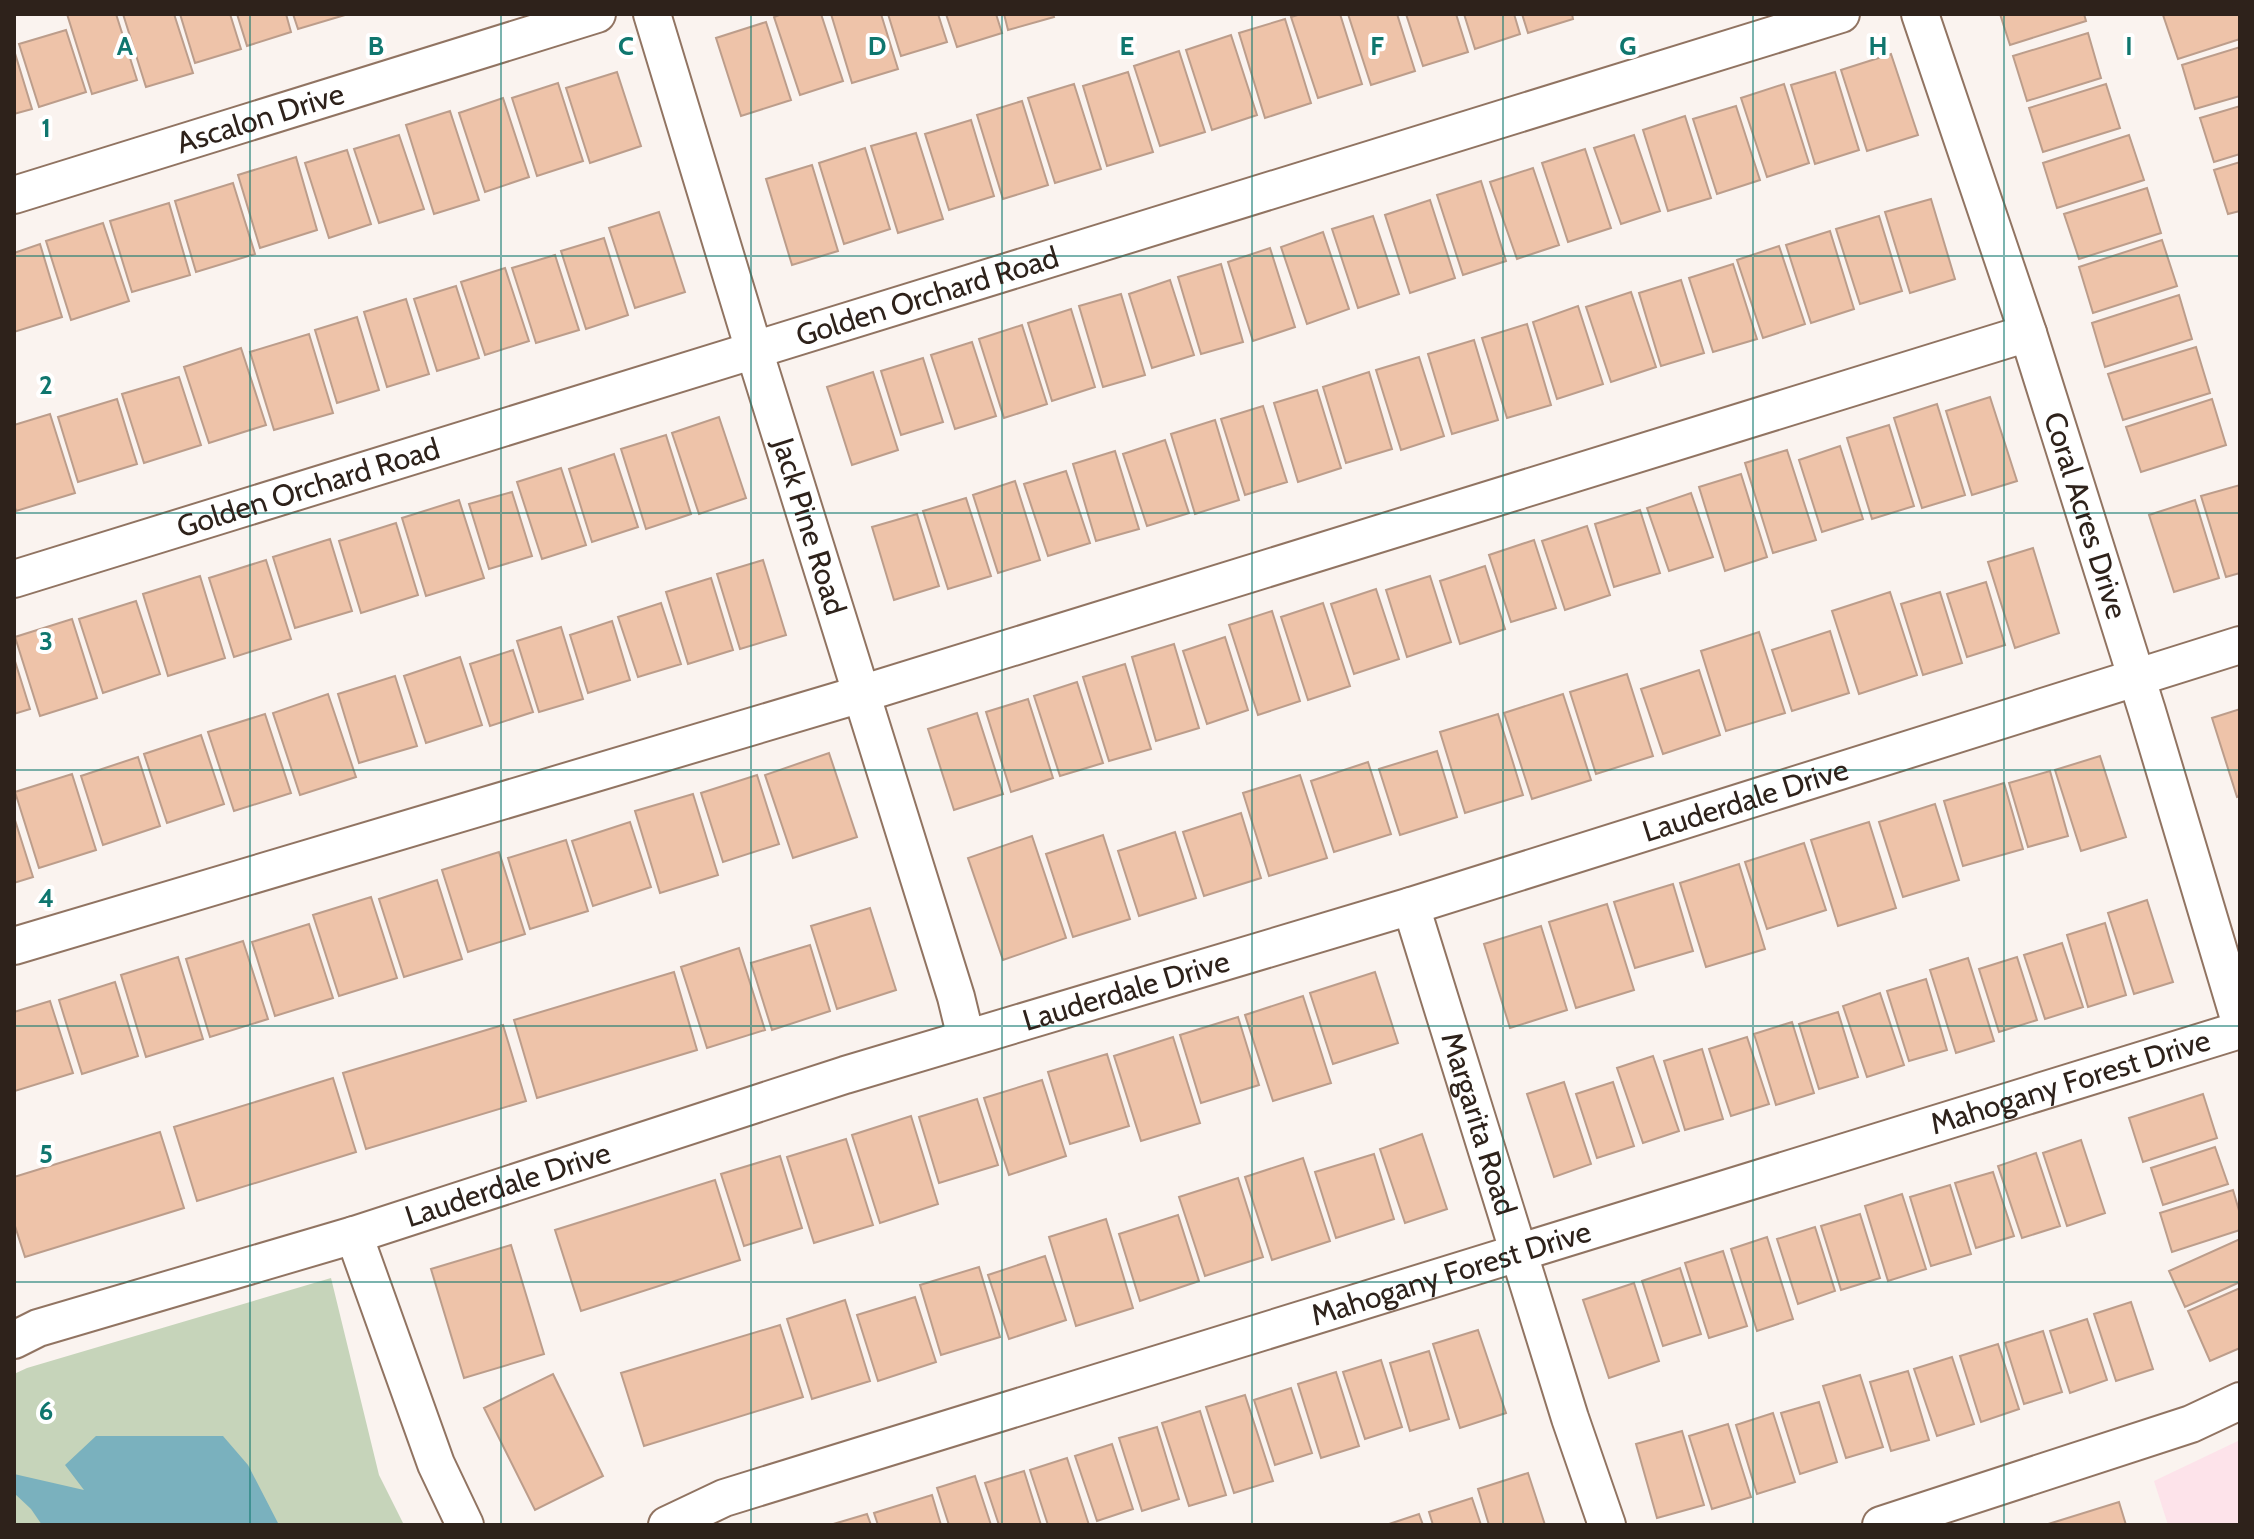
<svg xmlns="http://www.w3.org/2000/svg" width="2254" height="1539" viewBox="0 0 2254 1539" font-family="Cabin,sans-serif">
	<rect width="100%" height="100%" fill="#faf3ef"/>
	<path fill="#fde3ea" d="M2240,1440V1525H2168L2154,1481Z"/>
	<path fill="#c6d4ba" d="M331,1278L379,1475L404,1525H14V1374L27,1368Z"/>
	<path fill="#7ab1be" d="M96,1436H223L248,1465L279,1525H42L31,1509L14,1493V1474L84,1490L65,1465Z"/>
	<path fill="#eec3a9" stroke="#bc9d8b" stroke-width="2" d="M67,14H116L137,80L92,94Z
		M123,14H174L193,73L146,87Z
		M180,14H230L241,49L195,63Z
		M237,14H286L291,32L247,46Z
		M293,14H344L345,15L298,29Z
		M782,14H821L843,81L800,95L774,17Z
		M831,14H881L898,69L852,83Z
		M888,14H938L947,42L901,56Z
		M946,14H996L1002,33L957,47Z
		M1004,14H1053L1054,17L1008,30Z
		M1301,14H1340L1362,84L1318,98L1291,17Z
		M1348,14H1397L1415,71L1371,85Z
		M1406,14H1456L1468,52L1423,66Z
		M1464,14H1514L1520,34L1475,49Z
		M1522,14H1572L1573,19L1528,33Z
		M2000,14H2084L2086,21L2010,45Z
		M2240,14V39L2178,59L2163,15Z
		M1285,19L1311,103L1265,118L1239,33Z
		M766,22L791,100L741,116L716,38Z
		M66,30L86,92L39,107L19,44Z
		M2088,33L2101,78L2027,101L2013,56Z
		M1231,35L1257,115L1212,130L1186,50Z
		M2240,47V96L2195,109L2182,65Z
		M14,50L32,109L14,114Z
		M1179,51L1205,132L1160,146L1134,66Z
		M1891,54L1918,135L1867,151L1841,70Z
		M617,72L641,146L590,163L566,88Z
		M1128,72L1153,152L1107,166L1083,86Z
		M1835,72L1859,150L1815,164L1791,85Z
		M558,83L583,161L537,176L512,98Z
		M1074,84L1101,169L1055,183L1028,98Z
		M1784,84L1809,163L1767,177L1741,98Z
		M2106,84L2120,128L2043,152L2029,108Z
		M503,98L529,177L485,192L459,113Z
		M1022,101L1048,185L1003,199L977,115Z
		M1736,106L1760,180L1717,194L1693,119Z
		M2240,106V154L2214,162L2200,118Z
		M450,111L479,200L434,214L406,125Z
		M1685,116L1711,198L1668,211L1643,130Z
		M971,120L994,196L949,210L925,134Z
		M916,133L943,219L898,233L871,146Z
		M399,135L424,209L379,223L354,149Z
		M1634,135L1660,211L1621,224L1594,148Z
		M2129,135L2144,180L2057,208L2043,163Z
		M865,148L890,229L844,244L819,163Z
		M1585,149L1611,228L1568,242L1542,163Z
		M347,150L371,224L329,238L305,163Z
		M296,157L317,230L260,248L238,175Z
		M2240,162V211L2228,214L2214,170Z
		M812,165L838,251L792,265L766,179Z
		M1533,168L1559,245L1517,259L1490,182Z
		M1481,181L1506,261L1463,275L1437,195Z
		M233,183L255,254L196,272L175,201Z
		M2147,188L2161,233L2079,259L2064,214Z
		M1931,199L1955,279L1910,293L1885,212Z
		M1430,200L1455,278L1410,293L1385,215Z
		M169,203L190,275L132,292L110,221Z
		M659,212L685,292L635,308L609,228Z
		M1373,216L1399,294L1358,308L1332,229Z
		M1879,216L1902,291L1860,304L1836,229Z
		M103,223L129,301L71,320L46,241Z
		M1830,231L1854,309L1811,323L1786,245Z
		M1323,232L1349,309L1307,324L1281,247Z
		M604,238L628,315L586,329L561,251Z
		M2162,240L2177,286L2093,313L2079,267Z
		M40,244L62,317L14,332V253Z
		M1779,246L1805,324L1763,338L1737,260Z
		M1270,248L1295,327L1253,341L1228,262Z
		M555,255L579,330L536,343L512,268Z
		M1221,264L1243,342L1201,354L1178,277Z
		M1733,264L1757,339L1713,352L1689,278Z
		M505,268L529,341L485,355L461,282Z
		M1170,280L1194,355L1152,368L1129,294Z
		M1681,280L1704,353L1661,366L1639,293Z
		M456,286L479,358L437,371L414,299Z
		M1631,292L1656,367L1611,382L1586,307Z
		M1121,294L1145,375L1103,387L1079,306Z
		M2179,295L2192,339L2105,367L2092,323Z
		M406,299L429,374L387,387L364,312Z
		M1578,306L1603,384L1557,399L1533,322Z
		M1071,309L1095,387L1052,401L1028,323Z
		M357,317L379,390L337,403L315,330Z
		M1527,324L1551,405L1507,418L1482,338Z
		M1022,325L1047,404L1004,418L979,339Z
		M309,334L333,413L274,430L250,352Z
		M1474,340L1498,420L1452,434L1428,354Z
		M972,342L996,416L955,429L931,355Z
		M2196,347L2210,393L2123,420L2108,374Z
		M241,348L266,425L209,443L184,367Z
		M1419,357L1444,436L1401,450L1376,370Z
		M923,358L943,422L901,435L881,371Z
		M873,372L898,450L852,465L827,387Z
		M1369,372L1392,449L1346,463L1323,387Z
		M179,377L201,445L144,463L122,394Z
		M1317,390L1341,468L1298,482L1274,403Z
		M1990,397L2017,481L1972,495L1946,411Z
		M117,399L137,464L78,482L58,417Z
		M2212,399L2226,445L2141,472L2126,427Z
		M1937,404L1965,495L1922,508L1894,418Z
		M1263,406L1287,482L1245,495L1221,419Z
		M50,414L75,493L16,511L14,504V425Z
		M719,417L746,498L699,514L672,433Z
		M1215,420L1239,500L1195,514L1171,434Z
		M1889,425L1914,506L1872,519L1847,438Z
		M666,435L691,514L646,529L621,449Z
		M1165,440L1189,513L1147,526L1123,454Z
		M1840,446L1863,519L1822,532L1799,460Z
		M1787,450L1816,540L1773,553L1745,463Z
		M1115,451L1139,529L1096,541L1073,464Z
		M614,454L638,527L592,542L569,469Z
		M561,468L586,545L542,559L517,482Z
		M1066,471L1090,543L1048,556L1024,484Z
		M1741,474L1767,557L1725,571L1699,487Z
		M1015,481L1040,560L998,573L973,495Z
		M2240,485V573L2226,577L2201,496Z
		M512,492L532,556L489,569L469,504Z
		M1691,493L1713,557L1669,571L1647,508Z
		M966,498L991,576L948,589L923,511Z
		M459,500L484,578L426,596L402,518Z
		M2195,500L2219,578L2174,592L2149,515Z
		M1640,510L1660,573L1614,587L1595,524Z
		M917,514L939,586L894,600L872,527Z
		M396,523L418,595L361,613L339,541Z
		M1587,526L1610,595L1565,610L1542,541Z
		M330,539L352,611L295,628L273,557Z
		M1534,540L1556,608L1511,622L1489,555Z
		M2033,548L2059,633L2015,648L1988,562Z
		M266,560L291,639L234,657L209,578Z
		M763,560L786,635L740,649L717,574Z
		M1485,566L1505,629L1460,644L1440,581Z
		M200,576L225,658L168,676L143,594Z
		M1430,576L1451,642L1407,657L1386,590Z
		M711,578L733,650L688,664L666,592Z
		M1986,582L2005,645L1967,657L1947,594Z
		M1376,589L1399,659L1354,674L1331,604Z
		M1890,592L1917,675L1859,694L1832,611Z
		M1940,592L1962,663L1923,675L1901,604Z
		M136,601L160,674L103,693L79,619Z
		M661,603L681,664L638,677L618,617Z
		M1323,603L1350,686L1308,700L1281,617Z
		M1272,611L1300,701L1258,715L1229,625Z
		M72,619L97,698L40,716L15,637Z
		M612,621L630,680L588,693L570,635Z
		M561,627L583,699L539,712L517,641Z
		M1830,631L1849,693L1792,711L1772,650Z
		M1759,632L1785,713L1726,731L1701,651Z
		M1225,637L1248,710L1207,724L1183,651Z
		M1174,644L1199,728L1156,741L1132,657Z
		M513,650L533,712L490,726L470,664Z
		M460,657L482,725L426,743L404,676Z
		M14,658L30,709L14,714Z
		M1125,664L1151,749L1109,761L1083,677Z
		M1699,670L1720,735L1663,754L1641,689Z
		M1627,674L1653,756L1596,774L1570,692Z
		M395,676L417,746L359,763L338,694Z
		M1077,682L1103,763L1060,776L1034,696Z
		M328,694L356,777L300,795L273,713Z
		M1563,694L1591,780L1532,799L1504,713Z
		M1028,699L1053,778L1011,792L986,712Z
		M2240,709V796L2237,797L2212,718Z
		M977,713L1003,794L954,810L928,729Z
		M265,714L291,793L234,811L208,732Z
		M1498,714L1523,795L1465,813L1440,732Z
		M201,735L224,804L167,823L144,754Z
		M1437,751L1457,817L1400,835L1379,769Z
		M829,753L857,837L793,858L765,775Z
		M2100,756L2126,837L2081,851L2055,770Z
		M138,757L160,826L103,845L81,776Z
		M1368,762L1391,834L1334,852L1311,781Z
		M2050,771L2068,836L2028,847L2009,783Z
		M72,774L96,850L39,868L15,792Z
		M757,775L779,844L723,862L701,793Z
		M1300,775L1327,858L1269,876L1243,793Z
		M2004,783L2023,849L1963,866L1944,801Z
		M693,794L718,875L660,893L635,811Z
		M1935,804L1959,880L1903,897L1879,822Z
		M1241,813L1261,878L1204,896L1183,832Z
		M14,817L33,877L14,883Z
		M630,822L651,887L593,906L572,841Z
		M1869,822L1896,908L1838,926L1811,840Z
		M1175,832L1196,898L1139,916L1118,851Z
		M1103,835L1130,919L1073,937L1046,854Z
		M1032,836L1066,938L1003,960L968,858Z
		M566,840L588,911L530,929L508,858Z
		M1804,843L1826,910L1767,929L1745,862Z
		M499,852L525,934L468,952L442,870Z
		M1739,864L1765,949L1706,967L1680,883Z
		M437,880L462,959L404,977L379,899Z
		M1673,884L1693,951L1635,968L1614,902Z
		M371,897L397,978L339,996L313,915Z
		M2147,900L2173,982L2134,994L2108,913Z
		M1607,904L1634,990L1576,1008L1549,922Z
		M870,908L896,990L837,1009L811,926Z
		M2105,923L2126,995L2088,1007L2067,935Z
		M309,924L333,998L275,1016L252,942Z
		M1541,926L1567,1010L1510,1028L1484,944Z
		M243,941L268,1019L210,1037L186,959Z
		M2062,943L2083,1007L2045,1019L2024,955Z
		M810,945L830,1011L772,1030L751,963Z
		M739,948L765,1030L707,1048L681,967Z
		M178,957L203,1039L146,1057L121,975Z
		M2017,957L2037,1020L1999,1032L1979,969Z
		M1968,958L1994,1041L1956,1053L1930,970Z
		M674,972L697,1050L537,1098L514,1020Z
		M1375,972L1398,1043L1333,1064L1310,993Z
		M1926,979L1947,1050L1909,1061L1887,991Z
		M115,982L138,1056L82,1074L59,1000Z
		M1880,993L1904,1065L1867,1077L1843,1006Z
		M1303,996L1331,1083L1273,1101L1245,1015Z
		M50,1001L73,1073L15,1091L14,1012Z
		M1838,1012L1858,1077L1819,1089L1799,1024Z
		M1238,1017L1259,1085L1201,1103L1180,1035Z
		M1792,1022L1814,1093L1776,1105L1754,1034Z
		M503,1025L526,1101L366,1149L343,1073Z
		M1173,1037L1200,1123L1141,1141L1114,1056Z
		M1747,1037L1769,1104L1731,1116L1709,1049Z
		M1702,1049L1723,1119L1685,1130L1664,1061Z
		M1107,1054L1129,1126L1070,1144L1048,1072Z
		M1653,1056L1679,1131L1643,1143L1617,1068Z
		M333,1078L356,1152L197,1201L174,1127Z
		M1042,1080L1066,1156L1009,1175L984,1098Z
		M1564,1082L1591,1164L1554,1177L1527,1094Z
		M1613,1082L1634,1146L1597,1158L1576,1094Z
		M2203,1094L2217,1138L2143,1162L2129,1118Z
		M977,1099L998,1165L939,1183L919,1117Z
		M911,1116L938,1204L880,1223L852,1135Z
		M160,1132L184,1208L25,1257L14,1223V1177Z
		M1422,1134L1447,1209L1405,1223L1380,1149Z
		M846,1139L873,1225L814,1243L787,1157Z
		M2081,1140L2105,1213L2067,1226L2043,1153Z
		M2215,1147L2228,1184L2163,1205L2151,1168Z
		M2036,1153L2060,1226L2022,1238L1998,1166Z
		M1374,1154L1394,1219L1336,1238L1315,1172Z
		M780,1156L802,1228L744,1246L721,1174Z
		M1303,1158L1330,1241L1272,1260L1245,1177Z
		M1993,1172L2014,1236L1976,1248L1955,1183Z
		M1238,1178L1263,1257L1205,1276L1179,1197Z
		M715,1180L740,1260L581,1311L555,1230Z
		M1950,1185L1971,1254L1931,1266L1910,1197Z
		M2233,1190L2240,1214V1230L2172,1252L2160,1213Z
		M1902,1194L1926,1269L1888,1281L1865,1206Z
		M1860,1214L1880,1278L1841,1290L1821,1226Z
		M1178,1215L1199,1281L1140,1301L1119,1234Z
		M1106,1219L1133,1308L1076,1326L1049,1237Z
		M1815,1227L1835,1291L1798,1304L1777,1239Z
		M1767,1237L1793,1319L1757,1331L1731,1249Z
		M2240,1239V1282L2185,1307L2169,1271Z
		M511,1245L544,1354L464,1378L431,1269Z
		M1723,1251L1747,1326L1709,1338L1685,1263Z
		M1045,1256L1066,1320L1009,1339L988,1275Z
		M979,1267L1000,1337L941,1355L920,1285Z
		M1680,1268L1701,1334L1663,1346L1642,1281Z
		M1634,1283L1659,1361L1609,1378L1583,1300Z
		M2240,1288V1348L2210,1361L2188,1311Z
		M915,1297L936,1362L878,1381L857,1315Z
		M845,1300L870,1381L812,1399L787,1319Z
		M2131,1302L2153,1369L2116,1381L2094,1314Z
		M2087,1319L2107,1380L2070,1393L2050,1331Z
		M780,1325L803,1397L644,1446L621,1373Z
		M1478,1330L1506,1413L1460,1428L1433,1344Z
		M2043,1331L2062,1392L2024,1404L2005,1343Z
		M1998,1344L2019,1409L1981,1422L1960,1356Z
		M1429,1351L1449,1419L1410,1431L1390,1363Z
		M1952,1357L1974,1424L1937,1436L1914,1369Z
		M1381,1360L1402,1427L1365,1439L1343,1372Z
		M1908,1371L1929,1440L1891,1451L1870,1382Z
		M1336,1372L1359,1446L1321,1458L1298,1384Z
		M553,1374L603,1476L535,1510L484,1408Z
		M1860,1375L1883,1447L1846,1458L1823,1386Z
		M1291,1388L1312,1453L1275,1465L1254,1400Z
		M1245,1395L1273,1481L1234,1493L1206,1407Z
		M1819,1402L1837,1462L1800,1474L1781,1413Z
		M1200,1411L1226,1495L1189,1506L1162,1423Z
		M1773,1413L1795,1482L1757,1494L1736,1425Z
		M1728,1424L1751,1497L1712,1509L1689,1436Z
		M1157,1427L1179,1499L1142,1511L1119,1438Z
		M1682,1431L1704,1505L1657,1518L1636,1444Z
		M1112,1444L1133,1509L1097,1521L1075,1456Z
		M1067,1458L1089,1525H1048L1030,1470Z
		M1024,1471L1041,1525H999L985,1483Z
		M1528,1473L1545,1525H1489L1478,1489Z
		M975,1476L991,1525H949L937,1488Z
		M932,1495L941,1525H878L874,1513Z
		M1472,1498L1481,1525H1433L1429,1512Z
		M2119,1502L2126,1525H2045Z
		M867,1514L871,1525H830Z
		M1419,1514L1423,1525H1386Z"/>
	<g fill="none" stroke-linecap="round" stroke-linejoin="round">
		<defs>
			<g id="street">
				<path id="s1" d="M652,14L754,350L956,997L966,1038"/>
				<path id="s2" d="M1920,14L2028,333L2147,711L2240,1022"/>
				<path id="s3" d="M14,195L597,14"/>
				<path id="s4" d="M14,579L1841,14"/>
				<path id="s5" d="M1411,906L1570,1418L1607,1525"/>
				<path d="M14,946L861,694L2028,333"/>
				<path d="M354,1235L436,1464L465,1525"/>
				<path id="s6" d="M14,1340L38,1328L354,1235L845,1075L1411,906L2240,645"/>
				<path id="s7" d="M667,1525L724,1498L2240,1030"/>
				<path d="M1881,1525L2191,1424L2240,1401"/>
			</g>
		</defs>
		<use href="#street" stroke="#917462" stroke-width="40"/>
		<use href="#street" stroke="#fff" stroke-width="36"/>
	</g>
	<path fill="none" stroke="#0f766e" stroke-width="2" stroke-opacity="0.55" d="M250,14V1525M501,14V1525M751,14V1525M1002,14V1525M1252,14V1525M1503,14V1525M1753,14V1525M2004,14V1525M14,256H2240M14,513H2240M14,770H2240M14,1026H2240M14,1282H2240"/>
	<g text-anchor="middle" stroke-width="8" stroke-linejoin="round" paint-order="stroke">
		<g font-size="30" fill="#2e221b" stroke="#fff">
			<text dy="10" stroke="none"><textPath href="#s3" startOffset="258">Ascalon Drive</textPath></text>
			<text dy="10" stroke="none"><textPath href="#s4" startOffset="956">Golden Orchard Road</textPath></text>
			<text dy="10" stroke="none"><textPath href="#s4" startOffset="308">Golden Orchard Road</textPath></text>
			<text dy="10" stroke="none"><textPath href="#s2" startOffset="528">Coral Acres Drive</textPath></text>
			<text dy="10" stroke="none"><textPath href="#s1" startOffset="536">Jack Pine Road</textPath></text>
			<text dy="10" stroke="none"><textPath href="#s6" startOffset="1814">Lauderdale Drive</textPath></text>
			<text dy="10" stroke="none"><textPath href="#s6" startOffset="1166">Lauderdale Drive</textPath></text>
			<text dy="10" stroke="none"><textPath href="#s7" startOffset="1472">Mahogany Forest Drive</textPath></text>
			<text dy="10" stroke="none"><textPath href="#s5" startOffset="228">Margarita Road</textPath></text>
			<text dy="10" stroke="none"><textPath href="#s6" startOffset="518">Lauderdale Drive</textPath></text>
			<text dy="10" stroke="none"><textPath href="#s7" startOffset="824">Mahogany Forest Drive</textPath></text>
		</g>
	</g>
	<g font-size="26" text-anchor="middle" font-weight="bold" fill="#0f766e" stroke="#fff" stroke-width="8" stroke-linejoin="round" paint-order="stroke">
		<text x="125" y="55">A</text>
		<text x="376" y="55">B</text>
		<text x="626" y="55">C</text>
		<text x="877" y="55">D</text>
		<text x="1127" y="55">E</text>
		<text x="1377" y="55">F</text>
		<text x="1628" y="55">G</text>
		<text x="1878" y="55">H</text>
		<text x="2129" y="55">I</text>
		<text x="46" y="137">1</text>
		<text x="46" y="394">2</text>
		<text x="46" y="650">3</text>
		<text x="46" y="907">4</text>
		<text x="46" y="1163">5</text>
		<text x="46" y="1420">6</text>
	</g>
	<rect width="2254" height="1539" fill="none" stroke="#2e221b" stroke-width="32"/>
</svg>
